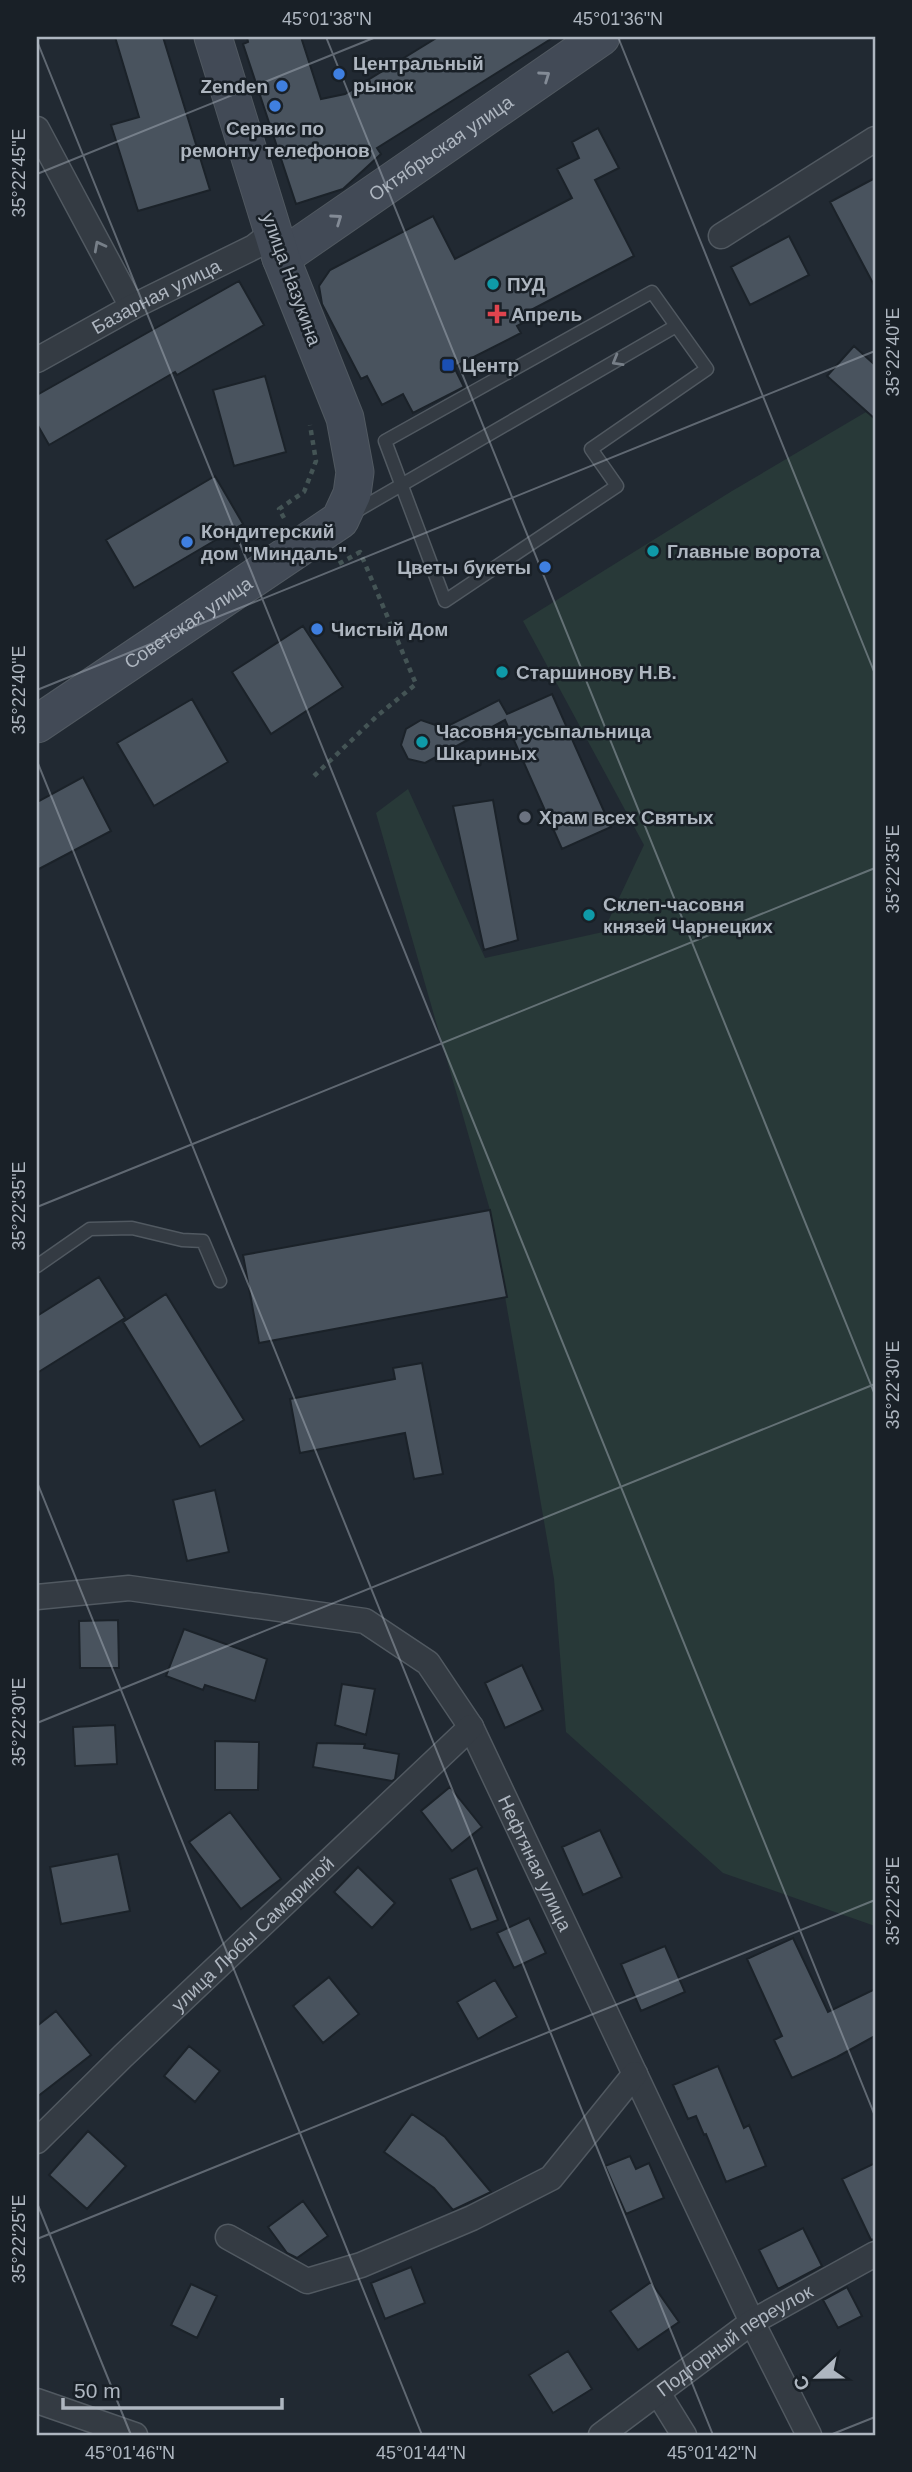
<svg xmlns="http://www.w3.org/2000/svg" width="912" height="2472" viewBox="0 0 912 2472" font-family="Helvetica,sans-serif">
	<rect width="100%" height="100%" fill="#212932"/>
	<path fill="#283938" d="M866,412L875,418V1926L723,1873L566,1732L554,1579L490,1210L376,813L408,789L485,958L603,932L644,845L523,621L732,491Z"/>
	<path fill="#49535e" stroke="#1b2229" stroke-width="2" d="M115,37H163L210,190L138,211L111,125L139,117Z
		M247,37H301L321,99L345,94L438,37H554L377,148L381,154L343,189L296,204L243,44L248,42Z
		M598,128L619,168L595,180L634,256L531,310L534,317L517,326L521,333L454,367L464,387L413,413L403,394L382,405L367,376L361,379L322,304L319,286L330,270L433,216L455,259L572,198L557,169L579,158L572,142Z
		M875,178V287L830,202Z
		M789,236L809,275L750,305L731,267Z
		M239,281L264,325L177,375L175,372L49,445L37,424V395Z
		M854,346L875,365V419L827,376Z
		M265,376L286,452L234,466L213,390Z
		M215,476L243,524L134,588L106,540Z
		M303,626L343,687L271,734L232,672Z
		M552,694L611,827L562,849L505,720L425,763L408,759L401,745L406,729L421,720L444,728L499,700L507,714Z
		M192,699L228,762L154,806L117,743Z
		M83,777L111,831L37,870V802Z
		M493,800L518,940L484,950L453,806Z
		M490,1210L507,1297L259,1343L243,1255Z
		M99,1277L125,1318L37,1373V1316Z
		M166,1294L244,1420L200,1447L123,1322Z
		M422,1363L443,1474L414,1479L405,1433L300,1453L290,1399L395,1379L393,1368Z
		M215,1490L229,1552L187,1561L173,1500Z
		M118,1620L119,1668H80L79,1621Z
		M184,1629L267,1659L255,1701L205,1685L203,1690L166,1676Z
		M522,1665L543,1710L505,1728L485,1683Z
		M342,1684L375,1689L366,1735L335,1725Z
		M115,1725L117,1764L75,1766L73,1727Z
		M215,1741L259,1742L258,1790H215Z
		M317,1743L365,1744L364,1748L399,1754L395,1779L392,1781L313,1767Z
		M450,1787L482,1827L452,1851L421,1811Z
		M230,1812L281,1879L241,1909L189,1842Z
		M600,1830L622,1877L583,1895L562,1847Z
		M118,1854L130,1911L61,1924L50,1867Z
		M358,1867L395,1903L372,1928L334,1892Z
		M477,1868L498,1920L471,1930L450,1879Z
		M529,1918L546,1953L514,1968L497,1933Z
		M793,1938L828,2012L875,1989V2036L837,2057L792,2078L774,2040L782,2036L747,1959Z
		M665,1946L685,1992L641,2011L621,1964Z
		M329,1977L359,2014L323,2043L293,2006Z
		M495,1980L517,2017L478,2039L457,2002Z
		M56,2011L91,2055L37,2097V2026Z
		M189,2046L220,2071L195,2102L164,2076Z
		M718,2066L744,2128L749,2125L766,2166L726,2182L706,2134L704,2135L696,2116L688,2119L673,2085Z
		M412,2114L445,2137L491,2192L453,2210L434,2188L384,2152Z
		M88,2131L126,2166L87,2209L49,2175Z
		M630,2156L636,2169L649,2163L664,2198L626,2214L605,2166Z
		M875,2163V2239L871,2240L842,2179Z
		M303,2201L328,2236L297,2258L287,2253L268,2227Z
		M803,2228L822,2266L778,2289L759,2250Z
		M411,2267L425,2303L385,2319L371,2283Z
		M651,2282L679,2322L638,2350L610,2311Z
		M191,2284L217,2296L197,2338L171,2325Z
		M847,2287L862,2316L838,2328L823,2300Z
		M568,2351L592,2389L553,2413L529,2375Z"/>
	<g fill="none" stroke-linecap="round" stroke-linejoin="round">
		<defs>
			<path id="lane" d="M652,292L707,369L591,449L617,486L445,601L385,441Z
				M353,513L676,326
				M37,1266L90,1229L132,1228L182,1240L203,1241L220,1281"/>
			<g id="street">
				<path d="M37,129L132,307"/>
				<path d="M721,236L875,139"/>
				<path id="s1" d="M37,360L132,307L254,247L273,232"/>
				<path id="s2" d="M37,1597L129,1588L365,1621L428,1663L471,1727L752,2322L809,2435"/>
				<path id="s3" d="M37,2141L123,2056L471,1727"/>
				<path d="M228,2237L307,2281L361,2265L472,2218L551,2178L635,2074"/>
				<path d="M658,2393L684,2435"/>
				<path d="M37,2401L135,2435"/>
				<path id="s4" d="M601,2435L752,2322L875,2254"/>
			</g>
			<g id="secondary">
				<path id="s5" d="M281,258L601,37"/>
				<path id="s6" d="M37,724L340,520L352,494L355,472L345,418L281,258L213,37"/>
			</g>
		</defs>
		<use href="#lane" stroke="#515961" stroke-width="15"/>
		<use href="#street" stroke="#515961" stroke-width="27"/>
		<use href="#secondary" stroke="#515961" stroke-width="39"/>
		<path stroke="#445455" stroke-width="4.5" stroke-dasharray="5 5" stroke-linecap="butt" d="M284,518L279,509L304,492L316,461L310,425
			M314,776L377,716L416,684L360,552L335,566"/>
		<use href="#lane" stroke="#343b43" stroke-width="12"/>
		<use href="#street" stroke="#343b43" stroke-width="24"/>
		<use href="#secondary" stroke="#424a56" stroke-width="37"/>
	</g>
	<defs><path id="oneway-chevron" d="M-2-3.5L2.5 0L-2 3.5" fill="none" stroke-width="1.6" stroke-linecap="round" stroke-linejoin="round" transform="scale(1.75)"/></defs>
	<g stroke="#838b96">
		<use href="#oneway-chevron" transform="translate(545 76) rotate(-35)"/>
		<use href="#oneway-chevron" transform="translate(337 219) rotate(-35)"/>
	</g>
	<g stroke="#777f88">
		<use href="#oneway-chevron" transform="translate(99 246) rotate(-118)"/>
		<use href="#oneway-chevron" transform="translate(617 361) rotate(150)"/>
	</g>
	<path fill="none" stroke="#aeb6c0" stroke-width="2" stroke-opacity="0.45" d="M326,37L875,1395M618,37L875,674M37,41L875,2116M37,174L376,37M37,690L875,351M37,761L713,2435M37,1207L875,868M37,1482L422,2435M37,1723L875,1384M37,2203L131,2435M37,2239L875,1900M830,2435L875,2417"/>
	<g fill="#3f7fe0" stroke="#192027" stroke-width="2.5">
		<circle cx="339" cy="74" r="7"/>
		<circle cx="282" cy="86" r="7"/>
		<circle cx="275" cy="106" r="7"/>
		<circle cx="187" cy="542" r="7"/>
		<circle cx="545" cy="567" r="7"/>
		<circle cx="317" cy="629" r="7"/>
	</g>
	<g fill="#0f9aa8" stroke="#192027" stroke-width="2.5">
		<circle cx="493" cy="284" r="7"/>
		<circle cx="653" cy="551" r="7"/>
		<circle cx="502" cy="672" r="7"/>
		<circle cx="422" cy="742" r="7"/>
		<circle cx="589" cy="915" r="7"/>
	</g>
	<path fill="#e0444e" stroke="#192027" stroke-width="2.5" d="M493.5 303.5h7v7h7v7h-7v7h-7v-7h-7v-7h7z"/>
	<rect fill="#1a4fb4" stroke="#192027" stroke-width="2.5" x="441" y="358" width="14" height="14" rx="3.5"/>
	<circle fill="#6b7280" stroke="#192027" stroke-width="2.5" cx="525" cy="817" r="7"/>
	<g text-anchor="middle" stroke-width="5" stroke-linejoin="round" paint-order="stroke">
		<g font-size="19" font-weight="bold" fill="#aeb6c0" stroke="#192027" text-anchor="start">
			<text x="353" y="70">Центральный<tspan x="353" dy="22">рынок</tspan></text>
			<text x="268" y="93" text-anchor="end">Zenden</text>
			<text x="275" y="135" text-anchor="middle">Сервис по<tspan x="275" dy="22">ремонту телефонов</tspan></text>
			<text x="507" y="291">ПУД</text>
			<text x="511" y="321">Апрель</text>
			<text x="462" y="372">Центр</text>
			<text x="201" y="538">Кондитерский<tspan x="201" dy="22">дом "Миндаль"</tspan></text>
			<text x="667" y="558">Главные ворота</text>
			<text x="531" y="574" text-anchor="end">Цветы букеты</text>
			<text x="331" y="636">Чистый Дом</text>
			<text x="516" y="679">Старшинову Н.В.</text>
			<text x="436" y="738">Часовня-усыпальница<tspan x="436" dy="22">Шкариных</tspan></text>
			<text x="539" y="824">Храм всех Святых</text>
			<text x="603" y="911">Склеп-часовня<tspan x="603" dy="22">князей Чарнецких</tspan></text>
		</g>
		<g font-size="19" fill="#aeb6c0" stroke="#192027">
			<text dy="7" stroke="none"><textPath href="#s5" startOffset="194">Октябрьская улица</textPath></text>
			<text transform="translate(292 279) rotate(70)" y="7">улица Назукина</text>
			<text dy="7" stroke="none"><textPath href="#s1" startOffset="135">Базарная улица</textPath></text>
			<text dy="7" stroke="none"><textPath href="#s6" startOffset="182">Советская улица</textPath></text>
			<text dy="7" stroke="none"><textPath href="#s2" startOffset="634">Нефтяная улица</textPath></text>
			<text dy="7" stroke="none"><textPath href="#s3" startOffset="299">улица Любы Самариной</textPath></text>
			<text dy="7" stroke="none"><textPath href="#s4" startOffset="164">Подгорный переулок</textPath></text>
		</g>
	</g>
	<rect width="912" height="2472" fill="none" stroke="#192027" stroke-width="77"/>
	<g transform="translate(817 2377) rotate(248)" stroke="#192027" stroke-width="5" paint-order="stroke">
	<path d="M0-5L12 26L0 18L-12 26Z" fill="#aeb6c0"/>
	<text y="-10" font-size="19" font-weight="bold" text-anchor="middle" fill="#aeb6c0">С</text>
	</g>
	<path d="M63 2398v10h219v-10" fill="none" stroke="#aeb6c0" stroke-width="3.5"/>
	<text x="74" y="2398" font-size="21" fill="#aeb6c0" stroke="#192027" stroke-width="5" paint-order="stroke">50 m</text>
	<rect x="38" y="38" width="836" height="2396" fill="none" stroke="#aeb6c0" stroke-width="2.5"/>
	<g font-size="18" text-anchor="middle" fill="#aeb6c0">
		<text x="327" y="25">45°01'38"N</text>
		<text x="618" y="25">45°01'36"N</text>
		<text transform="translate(19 173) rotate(-90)" y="6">35°22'45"E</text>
		<text transform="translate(893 352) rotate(-90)" y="6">35°22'40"E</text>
		<text transform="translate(19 690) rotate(-90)" y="6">35°22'40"E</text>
		<text transform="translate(893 869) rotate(-90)" y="6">35°22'35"E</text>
		<text transform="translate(19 1206) rotate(-90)" y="6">35°22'35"E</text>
		<text transform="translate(893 1385) rotate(-90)" y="6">35°22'30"E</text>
		<text transform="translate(19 1722) rotate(-90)" y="6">35°22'30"E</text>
		<text transform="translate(893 1901) rotate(-90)" y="6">35°22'25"E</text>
		<text transform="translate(19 2239) rotate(-90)" y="6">35°22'25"E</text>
		<text x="130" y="2459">45°01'46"N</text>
		<text x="421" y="2459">45°01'44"N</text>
		<text x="712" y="2459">45°01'42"N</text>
	</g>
</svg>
